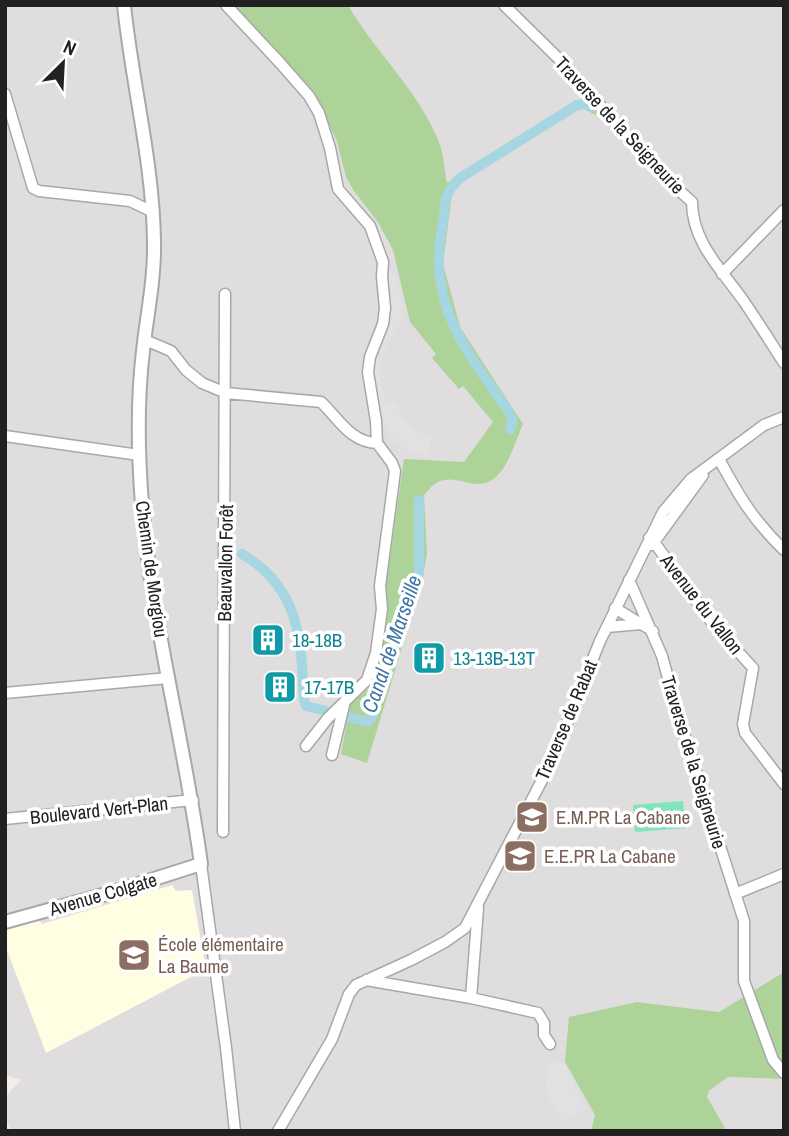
<svg xmlns="http://www.w3.org/2000/svg" width="789" height="1136" viewBox="0 0 789 1136" font-family="'Archivo Narrow',sans-serif">
	<rect width="100%" height="100%" fill="#f2ede7"/>
	<path fill="#dfddde" d="M5,5H784V972L719,1012L637,1002L565,1062L595,1115L591,1131H11L5,1116V1097L21,1080L5,1075Z
		M728,1077L784,1079V1131H722L725,1129L707,1097L709,1091Z"/>
	<path fill="#fffee2" d="M172,885L176,891L192,890L206,969L46,1053L5,945V930L39,920L42,924Z"/>
	<path fill="#add399" d="M237,5H348C375,52 418,90 438,140C444,153 444,169 447,183L587,96L602,112L595,115L581,107L459,184L452,194L443,264L460,327L523,424C517,438 511,457 502,470C480,500 459,470 436,483C432,485 428,491 424,495L427,553L422,581L367,763L341,754L350,704L373,685L388,615L386,585L404,459L464,462L493,422L463,386L459,389L432,358L436,354L410,322L393,250L378,222L354,191L346,177L337,141L322,110L299,78L235,8Z
		M784,972V1079L728,1077L709,1091L707,1097L725,1128L722,1131H591L595,1115L565,1062L569,1017L637,1002L719,1012Z"/>
	<path fill="#80e5ba" d="M683,801L686,828L635,832L633,805Z"/>
	<path fill="#e1e1e1" d="M396,273L404,314L380,360V373L384,397L386,405L396,401L402,417L415,430L431,436L429,457L407,451L391,438L381,420L371,365L386,275Z
		M550,1062H564L585,1109L565,1123L552,1106L546,1091L545,1075Z"/>
	<g fill="none" stroke-linecap="round" stroke-linejoin="round">
		<path stroke="#a5d6e1" stroke-width="10" d="M510,430L513,420L508,410C476,365 440,322 439,263C438,242 444,219 446,198L451,188L460,178L577,105L584,104L591,107
			M242,554C300,588 301,639 304,700L306,706L368,722L372,717L419,573V500"/>
		<defs>
			<path id="minor" d="M226,5L281,64L309,96L319,113L330,148L338,189L370,226L383,262L382,277L385,308L383,324L370,357L368,372L376,421L377,443L392,463L395,471L380,586L382,609L376,653L367,680L328,718L306,746
				M504,5L560,60L664,177L692,202C692,243 723,271 745,303C758,322 771,343 784,363
				M5,94L33,188L39,191L130,201L153,212
				M722,274L784,210
				M145,340L171,351L186,370L202,383L226,393L321,402C338,418 351,443 377,443
				M5,436L139,455
				M719,459C739,496 753,520 784,550
				M649,538L654,542L713,624L753,668L743,724L745,733L784,784
				M652,545L703,475
				M629,580L662,656L679,718L744,921V981L773,1060L784,1073
				M615,608L641,624
				M607,627L641,624L653,631
				M5,693L168,678
				M332,755L345,701
				M5,819L193,800
				M223,832L225,294
				M201,864L226,1048L235,1131
				M735,894L784,874
				M366,980L471,998L538,1013L544,1023V1035L550,1044
				M471,998L478,908
				M278,1131L332,1039L349,994L356,985L411,960L445,942L465,928L551,763L600,641L663,512L691,479L764,425L784,417"/>
			<path id="tertiary" d="M5,922L110,893L201,864C185,744 152,625 142,504C138,454 137,401 143,351C147,314 155,278 154,241C153,162 132,84 124,5"/>
		</defs>
		<use href="#minor" stroke="#a8a8a8" stroke-width="13"/>
		<use href="#tertiary" stroke="#a8a8a8" stroke-width="16"/>
		<use href="#minor" stroke="#fff" stroke-width="10"/>
		<use href="#tertiary" stroke="#fff" stroke-width="12"/>
	</g>
	<defs>
		<symbol id="building-square" viewBox="-11 -11 22 22"><rect x="-9" y="-9" width="18" height="18" rx="4" fill="#0f9aa8" stroke="#fff"/><path d="M-4-6H4V6H1V3H-1V6H-4ZM-2.5-4.3h1.7v1.8h-1.7ZM.8-4.3h1.7v1.8H.8ZM-2.5-1h1.7V.8h-1.7ZM.8-1h1.7V.8H.8Z" fill="#fff"/></symbol>
		<symbol id="school-square" viewBox="-11 -11 22 22"><rect x="-9" y="-9" width="18" height="18" rx="4" fill="#8d6e63" stroke="#fff"/><path d="M0-5L7-2L0 1L-7-2ZM-4 1L0 2.5L4 1V4Q0 6-4 4Z" fill="#fff"/></symbol>
	</defs>
	<g fill-rule="evenodd">
		<use href="#building-square" x="249" y="621" width="38" height="38"/>
		<use href="#building-square" x="410" y="639" width="38" height="38"/>
		<use href="#building-square" x="261" y="668" width="38" height="38"/>
		<use href="#school-square" x="513" y="798" width="38" height="38"/>
		<use href="#school-square" x="501" y="837" width="38" height="38"/>
		<use href="#school-square" x="115" y="936" width="38" height="38"/>
	</g>
	<g text-anchor="middle" stroke-width="7" stroke-linejoin="round" paint-order="stroke">
		<g font-size="19" fill="#212121" stroke="#fff">
			<text transform="translate(620 125) rotate(47)" y="7">Traverse de la Seigneurie</text>
			<text transform="translate(225 563) rotate(-89)" y="7">Beauvallon Forêt</text>
			<text transform="translate(152 569) rotate(82)" y="7">Chemin de Morgiou</text>
			<text transform="translate(702 604) rotate(52)" y="7">Avenue du Vallon</text>
			<text transform="translate(566 720) rotate(-67)" y="7">Traverse de Rabat</text>
			<text transform="translate(694 762) rotate(73)" y="7">Traverse de la Seigneurie</text>
			<text transform="translate(99 810) rotate(-6)" y="7">Boulevard Vert-Plan</text>
			<text transform="translate(103 894) rotate(-16)" y="7">Avenue Colgate</text>
		</g>
		<g font-size="19" fill="#0d838f" stroke="#fff" text-anchor="start">
			<text x="292" y="647">18-18B</text>
			<text x="453" y="665">13-13B-13T</text>
			<text x="304" y="694">17-17B</text>
		</g>
		<g font-size="19" fill="#785e54" stroke="#fff" text-anchor="start">
			<text x="556" y="824">E.M.PR La Cabane</text>
			<text x="544" y="863">E.E.PR La Cabane</text>
			<text x="158" y="951">École élémentaire<tspan x="158" dy="22">La Baume</tspan></text>
		</g>
		<g font-size="21" font-style="italic" fill="#4178a6" stroke="#fff">
			<text transform="translate(392 644) rotate(-71)" y="7">Canal de Marseille</text>
		</g>
	</g>
	<rect width="789" height="1136" fill="none" stroke="#212121" stroke-width="14"/>
	<g transform="translate(63 63) rotate(24)" stroke="#ffffff" stroke-width="5" paint-order="stroke">
	<path d="M0-5L12 26L0 18L-12 26Z" fill="#212121"/>
	<text y="-10" font-size="19" font-weight="bold" text-anchor="middle" fill="#212121">N</text>
	</g>
</svg>
